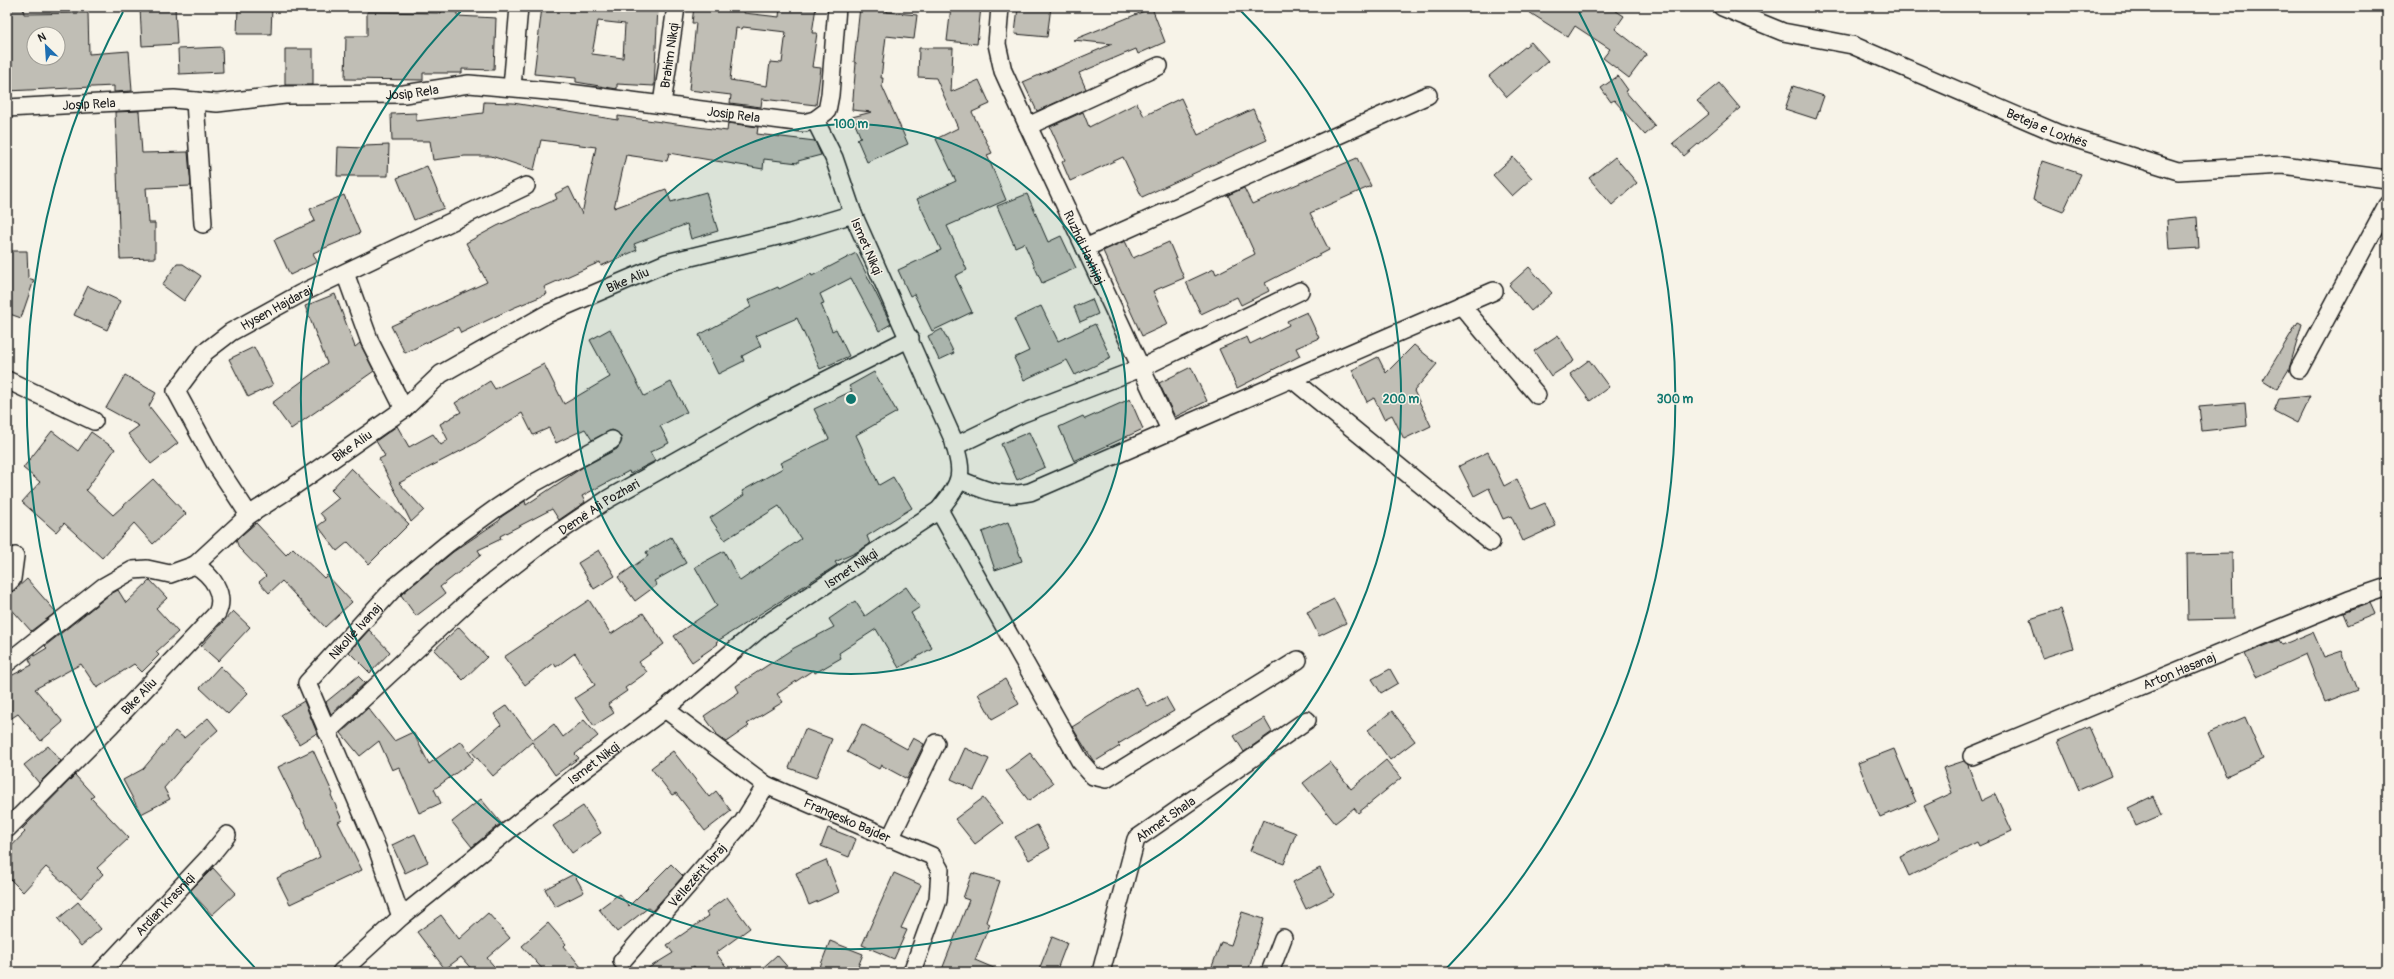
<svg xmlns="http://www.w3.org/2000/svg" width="2394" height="979" viewBox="0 0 2394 979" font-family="Pangolin,sans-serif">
	<rect width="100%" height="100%" fill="#f7f3e8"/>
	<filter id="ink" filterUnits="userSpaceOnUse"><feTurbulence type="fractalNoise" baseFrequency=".025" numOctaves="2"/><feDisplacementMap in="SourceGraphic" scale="8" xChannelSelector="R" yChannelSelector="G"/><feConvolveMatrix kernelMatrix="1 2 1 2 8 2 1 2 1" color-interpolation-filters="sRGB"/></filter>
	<g filter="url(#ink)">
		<path fill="#c0beb5" stroke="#1c1c1c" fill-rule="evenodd" d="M7,7H23L24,14L88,13L89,54L129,51L132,91L114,92V86L7,91ZM34,34H58V58H34Z
			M152,7H175L177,44L142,46L140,8Z
			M238,7H272L271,34H237Z
			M542,7H658L654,86L617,84V89L576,82V78L534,74ZM598,21L625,24L623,58L592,54Z
			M694,7H745L744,13L779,17L780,7H816L812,33H817L812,67L821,68L816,105L762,99L761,107L730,103L731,95L689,90L696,23H692ZM743,27L786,32L782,63L770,62L767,86L730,80L736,28L742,29Z
			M860,7H887V12L917,15L914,39L886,36L881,78H883L882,86L908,144L867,162L857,139L861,138L852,117L872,112L852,110L856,63L854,62Z
			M951,7H981L977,44L947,41Z
			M1018,7H1051L1047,37L1015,34Z
			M1521,7H1610L1624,16L1615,29L1647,54L1629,78L1603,58L1610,49L1575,26L1568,37Z
			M1152,8L1165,42L1138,54L1136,49L1079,73L1086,89L1037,111L1023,82L1112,44L1073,40Z
			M441,10H457V16L496,18L494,70L462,69V73H423V80L345,79L346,36H367V12L441,13Z
			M1531,42L1548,61L1507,97L1489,76Z
			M222,47L223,72L179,74L178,49Z
			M919,48H953L951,92L979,80L990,104L972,112L992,153L987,155L1006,200L947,226L967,270L955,276L972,312L932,331L914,294L910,296L898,270L941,250L917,199L956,181L936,139L958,128L936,78L918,77Z
			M285,49H313V85H285Z
			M1618,76L1628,90L1625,91L1655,126L1645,135L1614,100L1611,102L1601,88Z
			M1719,83L1740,108L1684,156L1673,143L1709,114L1697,101Z
			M1793,86L1824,96L1816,119L1785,109Z
			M1181,98L1198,135L1253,109L1267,140L1142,197L1123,157L1070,181L1062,162L1065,160L1050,127L1083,112L1089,127L1137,103L1144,116Z
			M484,102L513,103L618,120V116L727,131L728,123L758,127L757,134L815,141L821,155L798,161V163L764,159L763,169L669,153L667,161L626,155L614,208L666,189L671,202L706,192L718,231L691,239L687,224L634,244L637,250L601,266L600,262L544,287L547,294L513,308L461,333L458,327L405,353L391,326L487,282L466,243L497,226L557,199L555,194L569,187L582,214L596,147L541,140L534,170L491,156H465L433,160L430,141H392L391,114L416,113V121L483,113Z
			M139,111L142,153L188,152L191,186L146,188L149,223H155V258L120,259L115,112Z
			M389,145L388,176H337L338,147L364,148V146Z
			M1513,157L1532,178L1512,196L1493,175Z
			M1615,157L1637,183L1612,205L1589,178Z
			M1357,158L1371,186L1310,213L1329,250L1265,283L1269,291L1241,305L1237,297L1201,314L1186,282L1214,269L1216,274L1255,254L1228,195L1244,188L1252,204Z
			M2042,161L2081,174L2063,212L2033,200Z
			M427,166L444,208L414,220L397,178Z
			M1027,194L1048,242L1061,236L1076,268L1042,283L1024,243L1015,247L997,206Z
			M344,195L360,233L313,253L317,262L290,275L274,240L315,221L310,209Z
			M2197,217L2199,248L2169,250L2167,220Z
			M1125,241L1133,258L1169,242L1184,278L1153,291L1168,324L1142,336L1103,251Z
			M7,251H27L28,278L34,280L21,318L7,313Z
			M856,253L891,324L879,331L851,278L820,294L824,303L821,304L832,331L836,329L849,356L820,369L797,318L756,336L761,346L742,356L744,361L718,374L699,335L751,307L748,300L778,287L779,289L811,274L812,276Z
			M177,264H183L201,276L184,301L162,285Z
			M1529,267L1552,293L1531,311L1509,285Z
			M88,286L120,301L107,330L74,315Z
			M335,294L355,347L360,343L374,371L291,429L272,403L327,363L305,306Z
			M1092,299L1098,314L1080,322L1074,307Z
			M1041,306L1058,341L1095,324L1111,358L1075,375L1067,360L1024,380L1014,358L1029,351L1014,319Z
			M1307,312L1319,338L1296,348L1300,356L1237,388L1219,349L1247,337L1250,344L1289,325L1287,321Z
			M2298,322L2302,324L2289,369L2277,389L2263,380Z
			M610,329L644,396L671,382L687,412L660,426L669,443L650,452L655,461L630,474L629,471L582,496L585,502L559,520L552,509L500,536L501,539L478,550L481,555L440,587L445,594L416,616L401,595L403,593L453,552L500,520L501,517L525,501L526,505L583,467L617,449L622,440L617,432L612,430L592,440L585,429L556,443L549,428L533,435L522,413L474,444L399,483L424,510L411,522L379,459L385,456L376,441L397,426L409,447L433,434L441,445L448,440L440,424L461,412L455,403L490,381L495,389L544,364L564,404L610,377L590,340Z
			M942,329L954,353L939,360L928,336Z
			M1558,335L1574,361L1551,376L1534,351Z
			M1414,345L1437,364L1414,391L1431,426L1404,439L1392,415L1384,419L1374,398L1367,402L1352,370L1378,357L1386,373Z
			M254,347L273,385L248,397L229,359Z
			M1589,360L1609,387L1590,401L1570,374Z
			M1191,367L1207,401L1175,417L1159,383Z
			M874,372L897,412L856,435L879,485L893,477L912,508L867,536L870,544L855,553L835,562L837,565L716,642L718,644L692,662L674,636L717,606L695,567L724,551L740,581L801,539L779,506L725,540L710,518L744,495L742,491L783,468L780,463L829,439L814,409L852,391L849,386Z
			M125,375L156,393L149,406L178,443L151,464L128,434L139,426L106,408Z
			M2310,396L2297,423L2274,411L2279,399Z
			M1130,399L1143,429L1074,461L1059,427L1083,416L1085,419Z
			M2245,403L2247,426L2202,431L2199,407Z
			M52,431L78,451L91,432L115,449L86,490L113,515L153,479L186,514L153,544L134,523L102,558L64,523L56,532L22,502L40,482L23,468Z
			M1029,432L1045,467L1017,480L1001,444Z
			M1488,452L1504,486L1517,479L1531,509L1545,503L1556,526L1523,541L1511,516L1503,519L1489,488L1474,496L1459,466Z
			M351,468L409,524L369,564L348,542L337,551L318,526L326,520L320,513L339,498L331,490Z
			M1008,522L1022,561L995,570L982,532Z
			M256,523L286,555L293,548L324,578L327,575L352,602L325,627L282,581L269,593L259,582L266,576L239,548L236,540Z
			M671,537L686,563L654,581L657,585L635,601L618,577L648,556L646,552Z
			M599,550L615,576L594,589L578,563Z
			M2232,553L2233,619L2188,620L2187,554Z
			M27,579L56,612L31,631L7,604V597Z
			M150,580L167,598L156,608L178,632L156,652L159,655L142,672L134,664L97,688L81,664L35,689L63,722L41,741L18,714L7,721V678L32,665L29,659L47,648L45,646L109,595L118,590L126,603Z
			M906,587L920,607L911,613L932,648L899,668L876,629L839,653L841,658L815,673L813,670L777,694L783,702L747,724L749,726L726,742L719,737L704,716L739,692L736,686L794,648L834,627L829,619L855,601L865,616Z
			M1334,599L1346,623L1319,636L1307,612Z
			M589,600L611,634L643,613L664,644L639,662L647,672L625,688L627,691L608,704L614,713L594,726L575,698L595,685L575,653L556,667L554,663L525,685L504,657Z
			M2370,603L2375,614L2348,625L2343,613Z
			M2061,609L2073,648L2042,658L2030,619Z
			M233,611L250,627L218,661L201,646Z
			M459,627L487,657L463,680L434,650Z
			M369,630L390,652L370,673L349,652Z
			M2313,632L2324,657L2342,651L2357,690L2325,702L2306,654L2256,677L2245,654L2279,640L2282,645Z
			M220,666L248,693L228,714L200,688Z
			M1390,669L1398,683L1381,693L1372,679Z
			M358,676L365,683L331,714L326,702Z
			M1005,679L1019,704L992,719L978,694Z
			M1136,687L1148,707L1166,697L1174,711L1118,744L1120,746L1094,762L1072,727Z
			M304,701L317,733L299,744L281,715Z
			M507,705L533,740L554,724L563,737L584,720L598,736L575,754L579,758L555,775L532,742L493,776L471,751L501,725L494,714Z
			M368,708L394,741L413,732L429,764L461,741L474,760L434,789L441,803L419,813L399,767L392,770L379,741L360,756L341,733Z
			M1392,711L1415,741L1390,760L1368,730Z
			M2245,717L2263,759L2226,776L2208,733Z
			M208,718L218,730L200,746L164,788L170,799L141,814L123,780L143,769L175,731L184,738Z
			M1264,718L1272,732L1244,752L1234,736Z
			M862,724L907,749L913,738L924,744L907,779L881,765L879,769L847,752Z
			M2089,727L2111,776L2079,790L2058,741Z
			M805,729L832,739L816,778L789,768Z
			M48,746L61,761L39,783L24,765Z
			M965,748L989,759L974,790L951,779Z
			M1894,749L1916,802L1880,817L1858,763Z
			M313,750L333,794L331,795L342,820L338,822L362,870L290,904L277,878L320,857L300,809L299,810L278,767Z
			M673,751L709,797L716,791L731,811L705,831L676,793L672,795L651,768Z
			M1030,753L1053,783L1029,801L1006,771Z
			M1386,760L1401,778L1358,813L1354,808L1335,823L1303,783L1330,762L1351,789Z
			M1964,761L1968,765L1981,801L1995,794L2012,831L1979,846L1977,842L1909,876L1900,857L1940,838L1924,806L1952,793L1943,768Z
			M75,775L94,796L91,798L129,838L97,868L103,874L81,898L46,867L23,892L7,876V851L25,832L22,829Z
			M2153,796L2161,815L2136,826L2128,808Z
			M983,798L1003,823L975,844L955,819Z
			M481,799L501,823L472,847L452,822Z
			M583,806L601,833L572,853L553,826Z
			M1263,820L1296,833L1284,864L1250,851Z
			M1037,825L1050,848L1029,860L1015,837Z
			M828,828L856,839L849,857L821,846Z
			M415,834L428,862L405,873L392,845Z
			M826,860L839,892L809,905L796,873Z
			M671,864L683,876L652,911L648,908L617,932L599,909L619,894L629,906Z
			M213,868L236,893L212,915L190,891Z
			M1320,868L1334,895L1306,909L1293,882Z
			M894,873L921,885L901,928L907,930L894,959L862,945Z
			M972,873L1000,881L986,922L990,924L975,960L1003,972H941L969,900L963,898Z
			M574,874L584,892L555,907L545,889Z
			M727,897L750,928L716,953L730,972H698L694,966L686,972H642L673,953L667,945L709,916L706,912Z
			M78,902L101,929L81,946L58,919Z
			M1242,912L1264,919L1248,972H1210L1221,942L1231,945Z
			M488,913L510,938L487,958L499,972H474L461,957L445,969L417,932L441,915L459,939Z
			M548,923L566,944L564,946L585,972H545L522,946Z
			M1052,937L1067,943L1056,972H1038Z
			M830,941L863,954L856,972H818Z
			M777,955L792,972H758Z"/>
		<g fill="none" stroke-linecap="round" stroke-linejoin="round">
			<defs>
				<g id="street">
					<path d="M1000,7L997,44L1003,71L1028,126L1159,66"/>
					<path id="s1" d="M1722,7L1783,32L1852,45L2057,133L2178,171L2283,165L2387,179"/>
					<path d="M512,87L519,7"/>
					<path d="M195,101L203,224"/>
					<path id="s2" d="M662,104L676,7"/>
					<path id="s3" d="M7,108L174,99L217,103L285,95L404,94L469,84L569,93L804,123L815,120L827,111L830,95L837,7"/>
					<path id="s4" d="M1028,126L1171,432"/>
					<path d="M1085,248L1428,95"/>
					<path d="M345,273L370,342L404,409"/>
					<path d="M1461,305L1537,395"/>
					<path d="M2299,369L2387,205"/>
					<path d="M1292,379L1491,542"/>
					<path d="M7,380L94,421"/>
					<path d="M955,446L1021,414L1141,368L1300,291"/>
					<path d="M960,480C987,491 1000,498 1030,492L1494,291"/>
					<path d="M939,510L1080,761L1093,776L1106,779L1298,660"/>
					<path id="s5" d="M249,515L215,463L176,391L205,352L231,332L300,294L526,186"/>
					<path d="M7,584L12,579L15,556"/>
					<path d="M7,663L103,587L133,570L147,569L170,574L195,565"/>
					<path id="s6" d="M665,709L766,785L932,856L940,870L938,900L912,972"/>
					<path id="s7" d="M327,732L472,598L544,542L608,499L761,413L910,338"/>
					<path id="s8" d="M1972,756L2349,600L2387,587"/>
					<path id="s9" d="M7,829L111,725L217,613C226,594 212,575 195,565L249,515L291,488L404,409L441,374L547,314L666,263L790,233L853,214"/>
					<path d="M890,839L936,743"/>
					<path id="s10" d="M401,917L377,848L307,683L396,586L447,544L495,509L536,482L612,440"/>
					<path id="s11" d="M622,961L743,822L766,785"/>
					<path id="s12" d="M101,972L209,857L227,835"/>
					<path id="s13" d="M341,972L401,917L581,772L665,709L763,626L939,510C963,480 964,476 953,439L853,214L834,158L815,120"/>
					<path id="s14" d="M1101,972L1136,839L1307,720"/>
					<path d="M1270,972L1283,938"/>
				</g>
			</defs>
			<use href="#street" stroke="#1c1c1c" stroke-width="20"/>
			<use href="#street" stroke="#f7f3e8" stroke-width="17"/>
		</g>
	</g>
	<circle cx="851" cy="399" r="275" fill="#0f766e" fill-opacity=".12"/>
	<g fill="none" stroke="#0f766e" stroke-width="2">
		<circle cx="851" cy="399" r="275"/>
		<path d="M1240 10A550 550 0 1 1 462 10"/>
		<path d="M258 971A824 824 0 0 1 123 12M1579 12A824 824 0 0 1 1444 971"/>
	</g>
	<g text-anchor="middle" stroke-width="3" stroke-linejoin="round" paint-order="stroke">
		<g font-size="13" fill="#1c1c1c" stroke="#f7f3e8">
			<text dy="5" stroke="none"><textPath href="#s2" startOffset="49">Brahim Nikqi</textPath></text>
			<text dy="5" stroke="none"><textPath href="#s3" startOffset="406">Josip Rela</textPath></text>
			<text dy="5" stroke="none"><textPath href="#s3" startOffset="82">Josip Rela</textPath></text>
			<text dy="5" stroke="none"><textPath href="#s3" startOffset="730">Josip Rela</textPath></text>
			<text dy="5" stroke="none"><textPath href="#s1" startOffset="348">Beteja e Loxhës</textPath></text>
			<text transform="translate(867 246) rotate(67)" y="5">Ismet Nikqi</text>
			<text dy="5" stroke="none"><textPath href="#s4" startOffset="134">Ruzhdi Haxhijaj</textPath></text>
			<text dy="5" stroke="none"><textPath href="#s9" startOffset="881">Bike Aliu</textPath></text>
			<text dy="5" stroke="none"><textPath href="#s5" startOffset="277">Hysen Hajdaraj</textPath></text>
			<text dy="5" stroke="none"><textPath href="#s9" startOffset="557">Bike Aliu</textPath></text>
			<text dy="5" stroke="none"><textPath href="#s7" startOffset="354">Demë Ali Pozhari</textPath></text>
			<text dy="5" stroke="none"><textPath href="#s13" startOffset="651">Ismet Nikqi</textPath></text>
			<text dy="5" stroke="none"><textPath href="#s10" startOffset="323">Nikollë Ivanaj</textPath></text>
			<text dy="5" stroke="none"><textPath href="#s8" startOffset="224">Arton Hasanaj</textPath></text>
			<text dy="5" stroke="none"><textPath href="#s9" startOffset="187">Bike Aliu</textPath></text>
			<text dy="5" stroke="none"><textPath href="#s13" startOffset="328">Ismet Nikqi</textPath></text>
			<text dy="5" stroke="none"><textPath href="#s6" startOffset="215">Franqesko Bajder</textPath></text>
			<text dy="5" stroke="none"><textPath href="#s14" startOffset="173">Ahmet Shala</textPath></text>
			<text dy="5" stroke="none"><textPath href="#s11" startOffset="114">Vëllezërit Ibraj</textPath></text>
			<text dy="5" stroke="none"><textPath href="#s12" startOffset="93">Ardian Krasniqi</textPath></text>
		</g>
	</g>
	<circle cx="851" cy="399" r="6" fill="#0f766e" stroke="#f7f3e8" stroke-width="2"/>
	<g font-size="12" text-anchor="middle" font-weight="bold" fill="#0f766e" stroke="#f7f3e8" stroke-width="3" stroke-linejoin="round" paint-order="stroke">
		<text x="851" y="128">100 m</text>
		<text x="1401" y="403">200 m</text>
		<text x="1675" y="403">300 m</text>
	</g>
	<rect width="2394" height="979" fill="none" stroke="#f7f3e8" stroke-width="24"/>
	<rect x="12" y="12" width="2370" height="955" fill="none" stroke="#1c1c1c" stroke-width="1.5" filter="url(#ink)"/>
	<g transform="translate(46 46) rotate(335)"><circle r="19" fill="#f7f3e8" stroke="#9f9d96"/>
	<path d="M0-3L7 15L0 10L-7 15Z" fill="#1f6fb2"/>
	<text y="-6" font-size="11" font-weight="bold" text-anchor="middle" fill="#1c1c1c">N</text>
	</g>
</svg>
